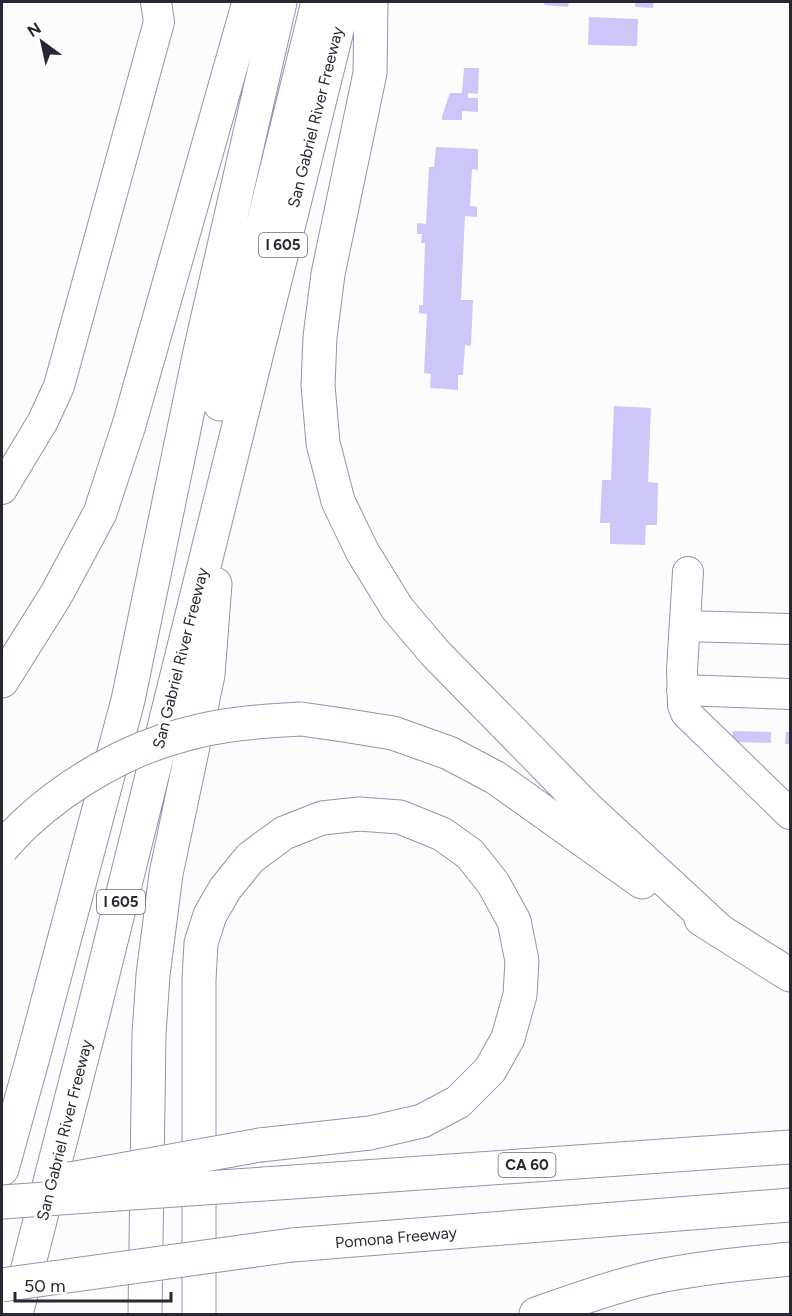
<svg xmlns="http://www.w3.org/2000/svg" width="792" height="1316" viewBox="0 0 792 1316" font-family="Figtree,sans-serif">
	<rect width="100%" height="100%" fill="#fcfcfc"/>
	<path fill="#cdc6f9" d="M545,2H569L568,7L544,5Z
		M635,2H654L653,8L635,7Z
		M589,17L638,19L637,46L588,45Z
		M464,68H479L478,94L468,93V98H478V112L462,111V120H442V116L450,93H462Z
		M436,147L478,149V170L472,169L470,206L477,207V217L465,216L461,300H473L471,346L465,345L463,375H458V390L430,388L431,374L424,373L427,314L419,313V305H423L425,243H421L422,234H417V223L426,224L429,167H434Z
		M614,406L651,408L648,482L658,483L657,525H646L645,545L610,544V523H600L602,480H611Z
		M733,731L771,732V743L732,742Z
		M786,732H790V744H785Z"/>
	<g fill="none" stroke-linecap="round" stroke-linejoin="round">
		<defs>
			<path id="minor" d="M2,489L43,421L59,386L159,22L156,2
				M688,572L682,670L683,705L686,713L790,814
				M685,626L790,629
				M682,690L790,694"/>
			<path id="highway" d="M371,2L370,73L328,274L320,337L318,385L323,443L338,501L362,551L397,608L435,653L587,808L718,929
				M220,404L244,301L318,2
				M2,681L56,595L100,513L129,425L249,2
				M301,719L343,725L393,733L449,753L496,778L642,882
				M701,919L790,975
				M2,1169L33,1057L128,700L201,347L280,2
				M264,1184L790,1147
				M292,1245L790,1205
				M16,1314L90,1026L344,2
				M145,1314L149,1034L153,975L166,874L208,675L215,584
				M199,1314V980L201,943L210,915L225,889L250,858L284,833L322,818L359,814L400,817L442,834L470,854L493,883L514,921L522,961L520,995L508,1038L490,1070L458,1102L422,1121L370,1133L260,1145
				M536,1314C573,1301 611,1287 650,1278C696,1268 743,1264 790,1259"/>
		</defs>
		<use href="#minor" stroke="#9790b2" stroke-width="32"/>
		<use href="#highway" stroke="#9790b2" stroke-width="35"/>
		<use href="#minor" stroke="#fff" stroke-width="30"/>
		<use href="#highway" stroke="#fff" stroke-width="33"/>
		<defs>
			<path id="highway-bridge" d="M2,848C10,839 18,830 27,822C69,783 128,749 183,735C221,724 261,721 301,719
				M70,1179L260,1145
				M2,1202L264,1184
				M2,1285L292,1245"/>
		</defs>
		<use href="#highway-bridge" stroke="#9790b2" stroke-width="35" stroke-linecap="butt"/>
		<use href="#highway-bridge" stroke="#fff" stroke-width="33"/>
	</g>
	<g text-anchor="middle" stroke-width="6" stroke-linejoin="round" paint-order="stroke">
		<g fill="#fff" stroke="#6a6872" stroke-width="1.5">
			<rect x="259" y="233" width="48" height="24" rx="4.5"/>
			<rect x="97" y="890" width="48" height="24" rx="4.5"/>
			<rect x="498.5" y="1153" width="57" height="24" rx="4.5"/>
		</g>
		<g font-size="15" font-weight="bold" fill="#2a2735">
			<text x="283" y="250">I 605</text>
			<text x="121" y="907">I 605</text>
			<text x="527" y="1170">CA 60</text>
		</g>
		<g font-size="16" fill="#2a2735" stroke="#fff">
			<text transform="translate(315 117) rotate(-76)" y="6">San Gabriel River Freeway</text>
			<text transform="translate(180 658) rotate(-76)" y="6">San Gabriel River Freeway</text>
			<text transform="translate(64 1130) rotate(-76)" y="6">San Gabriel River Freeway</text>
			<text transform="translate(396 1237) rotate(-5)" y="6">Pomona Freeway</text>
		</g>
	</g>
	<rect width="792" height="1316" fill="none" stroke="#2a2735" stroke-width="6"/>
	<g transform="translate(42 42) rotate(327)" stroke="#ffffff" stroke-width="4.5" paint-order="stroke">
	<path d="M0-4.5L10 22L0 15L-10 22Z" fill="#2a2735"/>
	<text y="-9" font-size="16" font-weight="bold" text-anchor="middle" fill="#2a2735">N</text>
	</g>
	<path d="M15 1292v9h156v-9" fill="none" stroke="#2a2735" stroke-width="3"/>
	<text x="24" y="1292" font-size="18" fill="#2a2735" stroke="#ffffff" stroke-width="4.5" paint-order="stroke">50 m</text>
</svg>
